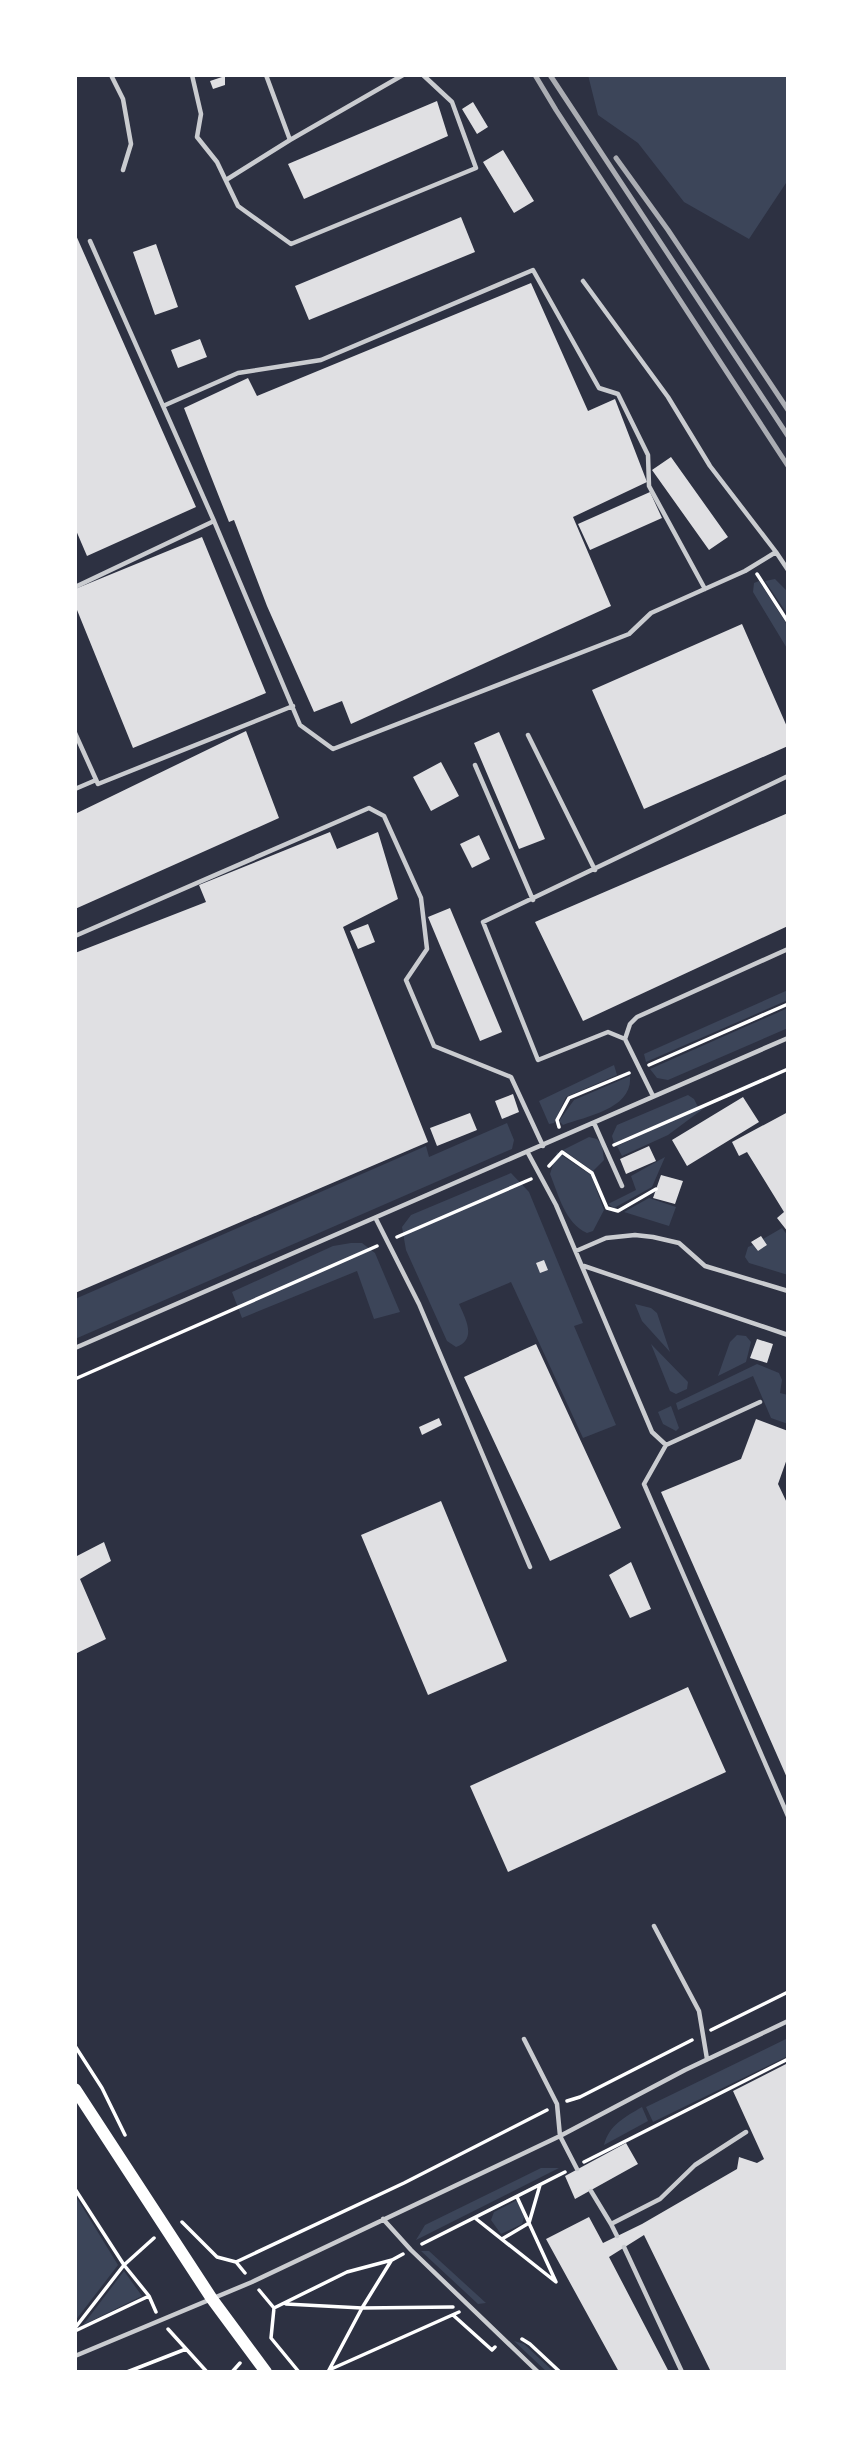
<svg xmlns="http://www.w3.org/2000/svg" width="863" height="2447" viewBox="0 0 863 2447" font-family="'IBM Plex Sans',sans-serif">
	<rect width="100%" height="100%" fill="#2d3142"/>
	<path fill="#3c4559" d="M588,75H788V180L749,239L684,202L638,143L598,115Z
		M775,579L788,592V615L765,581Z
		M759,581L788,626V650L753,592L754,583Z
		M788,990V1000L646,1062L644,1054Z
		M788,1008V1028L668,1080L657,1078L650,1069Z
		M614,1065L617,1075L566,1097L554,1123L549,1124L539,1101Z
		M630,1076C633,1109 587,1116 563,1125L559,1121L574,1100Z
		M688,1095L694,1099L698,1107L614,1143L612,1136L617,1125Z
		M711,1103L668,1135L622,1156L617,1146Z
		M507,1123L514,1140L512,1149L75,1339V1299L426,1146L429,1157Z
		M589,1137L597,1139L602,1145L604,1160L593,1171L563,1150Z
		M557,1152L591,1175L604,1210L593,1231L587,1233C565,1223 559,1196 550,1174Z
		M665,1157L652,1187L614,1208L608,1204L636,1190L631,1176Z
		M511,1173L529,1192L583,1323L574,1326L616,1425L583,1438L511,1282L459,1304C466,1319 477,1340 456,1347L447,1341L406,1250L402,1227L411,1215Z
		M649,1198L676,1207L669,1226L624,1212Z
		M782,1228L788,1236V1275L749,1263L745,1257L748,1247L753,1245L758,1251L767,1245L763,1239Z
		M351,1243H362L375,1253L400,1312L374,1319L357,1271L242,1318L232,1292L333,1246Z
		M635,1304L651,1308L657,1313L670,1352L642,1321Z
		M737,1335L746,1336L751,1342L746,1362L718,1376L730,1342Z
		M651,1344L688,1382L687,1389L676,1394L670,1391Z
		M757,1364L779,1373L782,1380L780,1393L788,1395V1424L771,1418L753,1376L678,1410L676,1403Z
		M671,1406L679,1428L676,1431L663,1424L658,1412Z
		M788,2038V2056L653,2122L646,2107Z
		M642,2107L648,2121L604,2145C609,2125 625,2117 642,2107Z
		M541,2168H559L416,2240L425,2225Z
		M75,2195L118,2265L75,2321Z
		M517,2200L524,2217L522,2224L501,2234L491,2220L494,2212Z
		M421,2251H429L486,2303L478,2304Z
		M124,2271L142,2296L83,2325Z
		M514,2341L524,2344L554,2372H547Z"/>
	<path fill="#e0e0e3" d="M225,76V85L213,89L210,81Z
		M437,101L448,136L304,199L288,164Z
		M473,102L488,127L477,134L462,109Z
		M503,150L534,201L514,213L483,162Z
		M461,217L475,252L309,320L295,286Z
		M75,233L196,507L87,556L75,528Z
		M156,244L178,307L155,315L133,252Z
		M531,283L588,411L615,399L647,482L573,517L611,606L351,724L342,701L314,712L267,606L234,520L229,522L184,408L248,378L257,396Z
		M200,339L207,357L178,368L171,350Z
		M671,457L728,537L709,550L652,470Z
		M650,492L662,518L590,550L578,524Z
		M202,537L266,693L133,748L75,605V589Z
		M742,624L788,729V746L644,809L592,690Z
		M246,731L279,818L75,909V814Z
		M499,732L545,839L519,849L474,743Z
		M441,762L459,796L431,811L413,777Z
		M788,813V926L583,1021L535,922Z
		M330,832L337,849L378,832L398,899L343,927L428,1142L75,1293V953L206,902L199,885Z
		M479,835L490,859L472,868L460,844Z
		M450,908L502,1032L480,1041L428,917Z
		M368,924L375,942L358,949L350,931Z
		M513,1094L519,1112L502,1119L495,1101Z
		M743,1097L759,1122L687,1166L672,1140Z
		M788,1112V1232L777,1218L784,1212L747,1152L739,1156L732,1142Z
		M470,1113L477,1130L437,1146L430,1128Z
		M649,1146L656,1161L626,1174L620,1159Z
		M661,1175L683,1181L675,1204L653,1198Z
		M761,1236L767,1245L758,1251L751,1242Z
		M544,1260L548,1270L540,1273L536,1263Z
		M757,1339L773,1344L767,1363L750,1358Z
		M536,1344L621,1528L550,1561L464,1377Z
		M439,1418L442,1425L422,1435L419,1427Z
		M756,1419L788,1431V1456L778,1484L788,1505V1780L661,1492L741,1459Z
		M441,1501L507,1661L428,1695L361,1535Z
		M104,1542L111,1561L80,1579L106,1639L75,1654V1557Z
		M631,1562L651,1609L630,1618L609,1575Z
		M688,1687L726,1772L508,1872L470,1786Z
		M788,2063V2372H711L644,2235L609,2257L669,2372H619L546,2239L589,2217L603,2243L642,2224L737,2169L739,2157L757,2163L764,2159L733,2091Z
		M626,2143L638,2164L575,2199L565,2176Z"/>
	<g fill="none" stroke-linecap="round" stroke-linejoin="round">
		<path stroke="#fff" stroke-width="3.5" d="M757,574L788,622
			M649,1065L788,1004
			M559,1127L557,1120L569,1098L629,1073
			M614,1145L788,1069
			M562,1152L592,1173L607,1208L618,1211L656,1189
			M549,1166L562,1152
			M397,1237L531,1179
			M75,1379L377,1246
			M711,2030L788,1992
			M75,2046L102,2088L125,2135
			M567,2101L580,2097L692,2040
			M584,2162L788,2059
			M75,2189L124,2265L149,2296L156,2312
			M475,2218L556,2282L517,2197
			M182,2222L217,2257L236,2262L404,2183L547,2110
			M502,2239L529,2223L540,2185
			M422,2244L565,2172
			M236,2262L245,2273
			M259,2290L274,2308L347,2272L392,2260L403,2254
			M286,2304L362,2308L453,2307
			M274,2308L271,2338L299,2372
			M453,2315L492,2350L495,2347
			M75,2328L124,2265L154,2238
			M168,2329L207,2372
			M75,2331L149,2296
			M522,2339L530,2344L560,2372
			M329,2370L459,2312
			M329,2370L362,2308L391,2261
			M127,2372L186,2349
			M232,2372L240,2363"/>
		<path stroke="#caccd0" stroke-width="4.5" d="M111,75L123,99L131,144L123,170
			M192,75L201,114L197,137L217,162L238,206L291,244L476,168L452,102L423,75
			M290,140L403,75
			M226,180L290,140L266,75
			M583,281L668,397L710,466L776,552
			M163,406L238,373L321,360L533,270L599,388L618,394L648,455L649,486L705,589
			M214,521L300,725L333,749L629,634L651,613L745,571L776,552L788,570
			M75,587L214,521L90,241
			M75,733L98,784L293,706
			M528,735L595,870
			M475,765L533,900
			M75,789L96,780
			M75,936L369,808L384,816L421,898L427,949L406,980L434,1046L511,1077L543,1146
			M625,1039L630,1024L637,1017L788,949
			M653,1096L625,1039L608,1032L538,1060L483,922L788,776
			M594,1123L622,1186
			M528,1153L556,1205L652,1432L666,1445L760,1402
			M376,1219L419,1304L530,1567
			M576,1251L606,1238L635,1235L653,1237L679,1243L705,1266L788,1291
			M584,1266L788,1335
			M75,1348L788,1038
			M666,1445L644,1484L788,1816
			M654,1926L699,2011L707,2059
			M524,2039L557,2104L560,2136L577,2169
			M591,2191L611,2224L660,2199L695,2165L746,2132
			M383,2219L411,2250L538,2372
			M611,2224L617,2236
			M624,2247L682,2372
			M75,2356L252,2282L560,2136L685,2070L788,2021"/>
		<path stroke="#fff" stroke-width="12" d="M75,2089L212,2299L266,2372"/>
		<path stroke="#abadb3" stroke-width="5" d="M535,75L556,110L788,466
			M550,75L788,436
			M616,158L668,230L788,410"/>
	</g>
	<rect width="863" height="2447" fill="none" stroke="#ffffff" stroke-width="154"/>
</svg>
